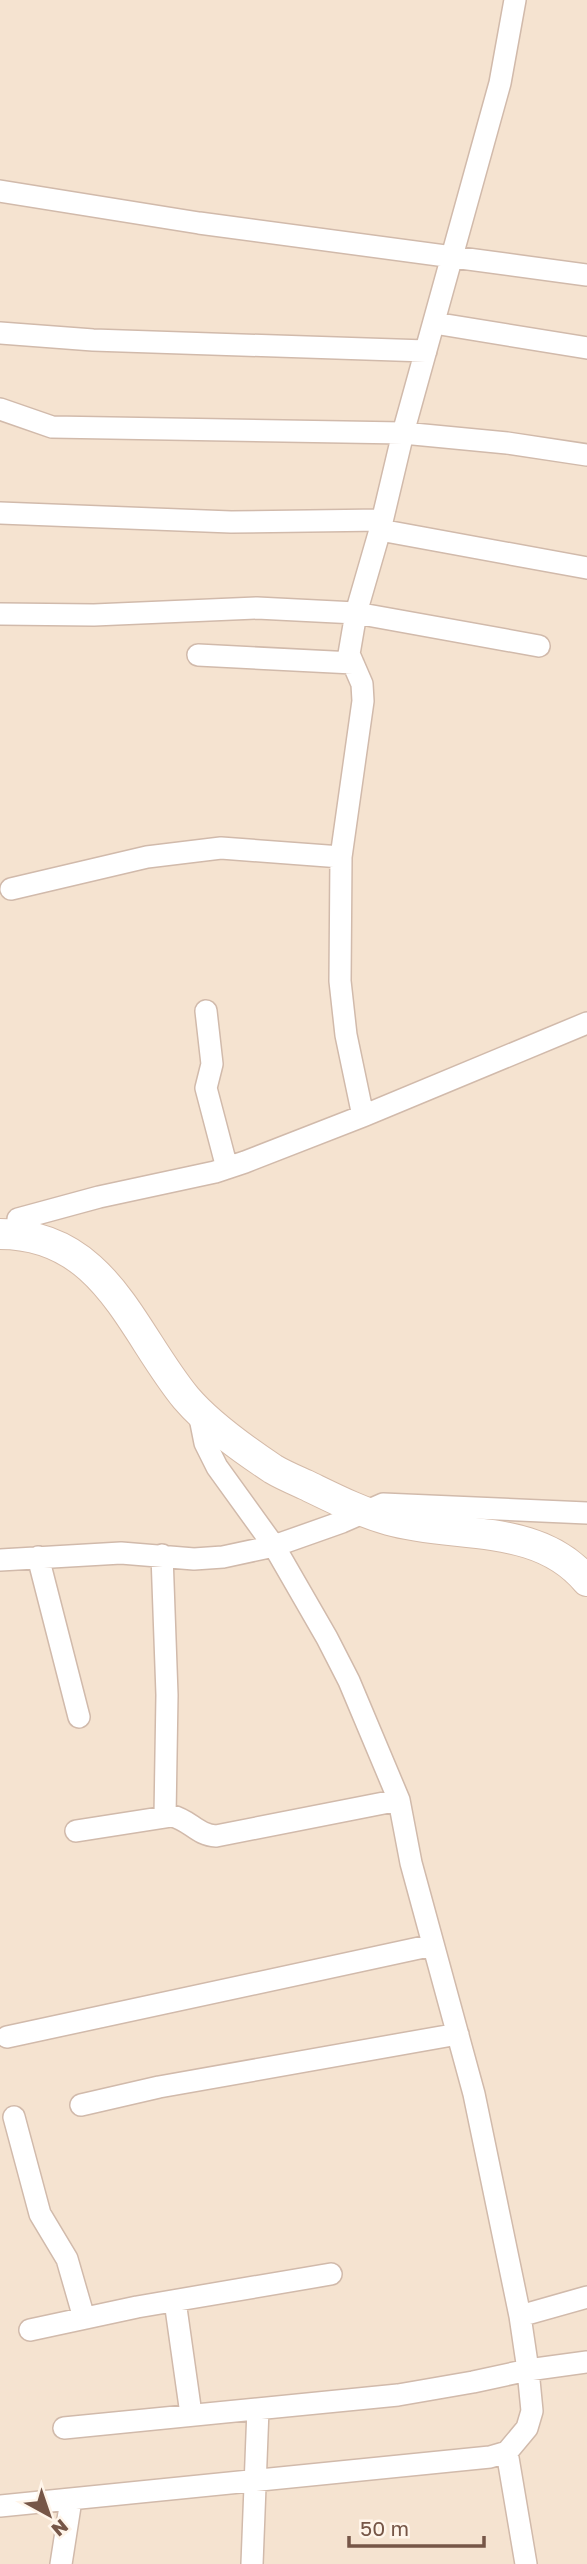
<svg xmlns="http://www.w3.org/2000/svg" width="587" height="2564" viewBox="0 0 587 2564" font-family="'Golos Text',sans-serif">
	<rect width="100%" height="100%" fill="#fdf1e2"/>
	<path fill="#f5e3d0" d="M0,0H587V2564H0Z"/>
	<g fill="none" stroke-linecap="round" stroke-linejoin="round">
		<defs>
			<path id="street" d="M0,191L199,223L587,275
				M434,323L587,348
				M0,333L93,340L426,351
				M0,409L52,427L403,433L507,443L587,455
				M0,513L231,522L382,520
				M380,530L587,568
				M0,614L94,615L257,608L356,613L539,646
				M198,655L353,663
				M11,889L147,857L221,848L341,857
				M206,1011L212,1064L206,1088L227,1168
				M363,1116L346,1035L340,981L341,857L363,701L362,684L349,654L356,613L380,530L403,433L500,83L515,0
				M18,1219L99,1197L215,1172L245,1162L363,1116L587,1023
				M162,1555L167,1695L165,1816
				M38,1557L79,1717
				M0,1560L121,1553L194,1559L223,1557L274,1546L342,1522L383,1504L587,1513
				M76,1831L172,1816C190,1820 197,1835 216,1836L399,1800
				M7,2037L433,1945
				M81,2105L159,2087L458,2034
				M14,2117L40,2214L67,2259L84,2318
				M175,2301L191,2414
				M520,2316L587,2297
				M30,2330L137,2307L331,2274
				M64,2428L398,2395L473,2382L528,2370L587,2362
				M507,2452L526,2564
				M0,2506L490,2457L507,2452L527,2428L532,2411L528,2370L520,2316L474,2094L411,1863L399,1800L349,1681L327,1638L274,1546L217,1467L205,1443L198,1408
				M61,2564L71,2500
				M252,2564L258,2409"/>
			<path id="secondary" d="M0,1234C105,1234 131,1331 186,1398C209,1425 243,1449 273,1469C283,1475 295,1480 306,1485C333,1498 360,1512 389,1520C456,1539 538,1522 587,1581"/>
		</defs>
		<use href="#street" stroke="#d1baab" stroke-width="24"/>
		<use href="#secondary" stroke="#d4baa8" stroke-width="32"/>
		<use href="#street" stroke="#fff" stroke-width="21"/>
		<use href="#secondary" stroke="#fff" stroke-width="30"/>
	</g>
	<g transform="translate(49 2515) rotate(140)" stroke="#fff5ea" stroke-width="5" paint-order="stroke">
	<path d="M0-5L12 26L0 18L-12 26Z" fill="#765647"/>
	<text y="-10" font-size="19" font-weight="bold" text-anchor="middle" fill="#765647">N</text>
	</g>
	<path d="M349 2536v10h135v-10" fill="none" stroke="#765647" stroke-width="3.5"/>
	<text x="360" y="2536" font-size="21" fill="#765647" stroke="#fff5ea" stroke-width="5" paint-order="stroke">50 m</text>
</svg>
